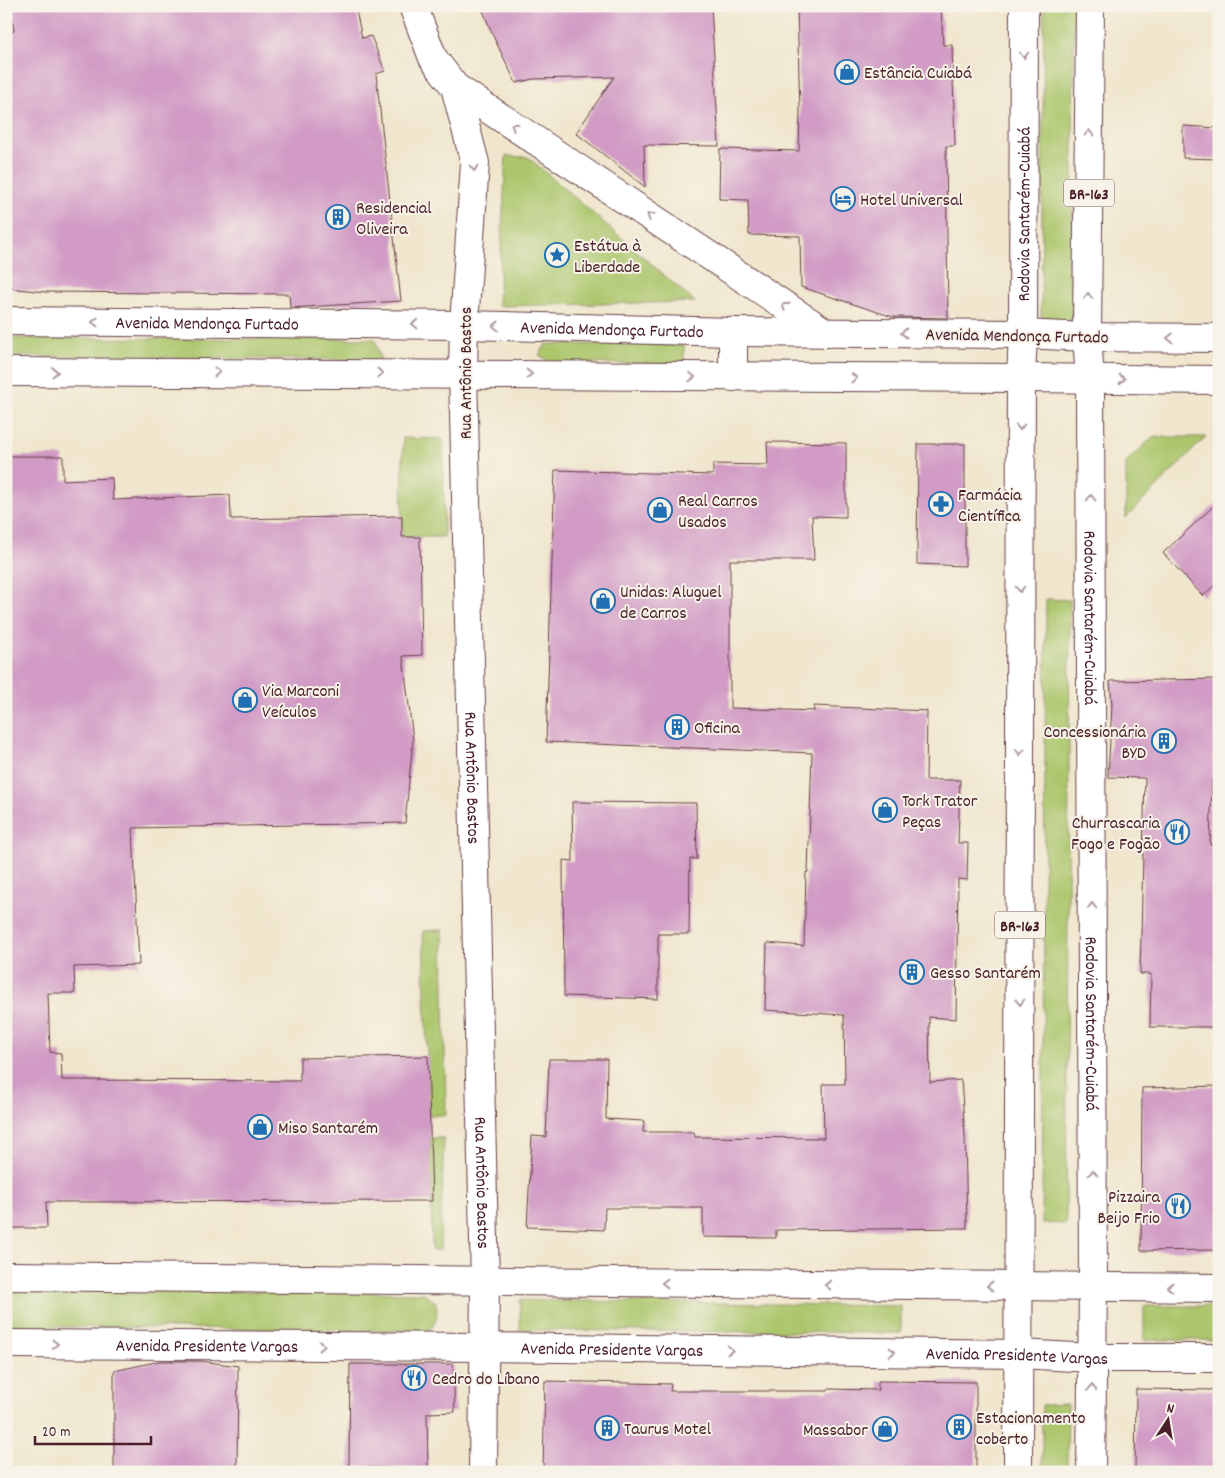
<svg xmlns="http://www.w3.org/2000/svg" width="1225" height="1478" viewBox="0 0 1225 1478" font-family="Dekko,sans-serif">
	<rect width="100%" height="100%" fill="#f7f3e8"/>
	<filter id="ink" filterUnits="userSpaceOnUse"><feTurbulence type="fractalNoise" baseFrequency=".02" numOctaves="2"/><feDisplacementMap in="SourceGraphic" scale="10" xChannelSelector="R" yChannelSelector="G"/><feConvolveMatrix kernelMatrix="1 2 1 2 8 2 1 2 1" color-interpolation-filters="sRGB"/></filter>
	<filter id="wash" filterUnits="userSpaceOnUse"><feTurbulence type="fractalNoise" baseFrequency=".0096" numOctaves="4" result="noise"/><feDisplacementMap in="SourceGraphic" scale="20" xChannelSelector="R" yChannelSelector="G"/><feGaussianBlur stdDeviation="1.12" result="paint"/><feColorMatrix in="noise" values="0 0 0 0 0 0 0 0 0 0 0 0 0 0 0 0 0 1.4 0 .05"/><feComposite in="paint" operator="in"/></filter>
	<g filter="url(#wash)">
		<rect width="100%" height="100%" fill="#f0e6cd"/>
		<path fill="#acc66c" stroke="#7b724c" d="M1044,6H1074L1072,317L1067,326L1045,323L1041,315Z
			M506,156L528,157L695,302L498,306Z
			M6,338L375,339L381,360L6,356Z
			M546,344L684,345V364L552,363L539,355Z
			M1153,437H1206L1126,518V462Z
			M403,438L443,439L444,537H402Z
			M1046,599L1070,600L1066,1224L1042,1223Z
			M443,930L446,1115H429L423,931Z
			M430,1138H444L440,1250L432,1251Z
			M6,1289L424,1293L436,1302C438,1315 437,1322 428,1331L6,1326Z
			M520,1300L901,1306V1333L520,1330Z
			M1144,1306H1219V1340H1144Z
			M1068,1404L1067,1472H1042V1405Z"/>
		<g id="blocks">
			<path fill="#d19bc5" d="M10,6H355L362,38L371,36L385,71L376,74L401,301L290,308L289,294L46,292L8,288L6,272V33L14,31Z
				M481,6H711L719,146L644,145L645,187L576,133L614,77L533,79L516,83L495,40Z
				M797,6H941L943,45H952L955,146H946L948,318L893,317L801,287L800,236L749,235L748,200L719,199L720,149L799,151L800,111Z
				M1183,126L1219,128V159L1183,158Z
				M767,442L846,443V517L812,516L814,560H730V708L814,711V706L927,711L926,780H960L958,843H968L967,880L958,879L956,1019L929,1017L930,1082L961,1080L965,1135L967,1228L776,1230V1238L703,1237V1208H605L604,1230L527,1227L532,1136L546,1137L549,1059H607L606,1119L644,1121L643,1132H694L695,1137L824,1138L823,1084H845L844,1015L765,1010L767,943L804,946L806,872H808L812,753L546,742L555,470L713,475V464L768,465Z
				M918,444H965V566L917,564Z
				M6,456H63V480L112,478L113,500L230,495L231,519L402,516V537H420L422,655L403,656L413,740L405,823L133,828L139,965L74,967L75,993H48L50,1052L61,1053L62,1080L300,1081V1058L428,1056L432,1201L46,1202L47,1228H6Z
				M1219,501V581L1203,596L1163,553Z
				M1219,679V780L1212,779L1210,845H1219V1027H1150L1151,974H1140L1145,778L1108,777L1112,705L1110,681Z
				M572,802L696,803L697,859H690L689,934H658V999L564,996L563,860L573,861Z
				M1219,1086V1234H1216L1217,1250L1141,1251L1142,1088Z
				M160,1361H201L238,1366L237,1472H114V1371Z
				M350,1364H453L455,1412L427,1413L428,1468L349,1467Z
				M545,1381L671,1384L670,1391H828V1389L878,1390V1381L976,1382V1472H543Z
				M1136,1389L1218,1390L1219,1472H1135Z"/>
		</g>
	</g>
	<g filter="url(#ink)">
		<use href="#blocks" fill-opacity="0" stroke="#633d43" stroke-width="1"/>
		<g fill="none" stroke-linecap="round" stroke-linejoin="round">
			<defs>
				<g id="minor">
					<path id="s1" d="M463,373L485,1281L483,1472"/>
				</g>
				<g id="tertiary">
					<path d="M413,6L433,58L455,87L826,333"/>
					<path d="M455,87L475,163L464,325L463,373"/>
					<path id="s2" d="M6,321L464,325L733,332L1023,334"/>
					<path d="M6,372L1021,378"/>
					<path d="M733,377V332"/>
					<path d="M6,1276L1219,1288"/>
					<path id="s3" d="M6,1344L484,1347L1019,1354L1092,1358H1219"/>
				</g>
				<path id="primary" d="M1023,334L1087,337L1219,338
					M1021,378L1219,380"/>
				<g id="trunk">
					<path id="s4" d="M1090,6L1087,337L1090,379L1093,1287L1091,1472"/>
					<path id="s5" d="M1018,1472L1021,378L1023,334L1024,6"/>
				</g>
			</defs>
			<use href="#minor" stroke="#633d43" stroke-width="30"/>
			<use href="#tertiary" stroke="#633d43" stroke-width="30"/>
			<use href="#primary" stroke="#633d43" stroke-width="30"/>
			<use href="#trunk" stroke="#633d43" stroke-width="30"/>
			<use href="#minor" stroke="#fff" stroke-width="28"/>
			<use href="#tertiary" stroke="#fff" stroke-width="28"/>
			<use href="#primary" stroke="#fff" stroke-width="28"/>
			<use href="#trunk" stroke="#fff" stroke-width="28"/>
		</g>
		<defs><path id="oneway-chevron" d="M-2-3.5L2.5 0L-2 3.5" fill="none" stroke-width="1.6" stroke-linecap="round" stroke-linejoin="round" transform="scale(1.25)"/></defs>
		<g stroke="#ae9aa0">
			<use href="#oneway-chevron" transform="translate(1024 55) rotate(90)"/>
			<use href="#oneway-chevron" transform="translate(514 126) rotate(-146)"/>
			<use href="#oneway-chevron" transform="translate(1089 133) rotate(-90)"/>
			<use href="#oneway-chevron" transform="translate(474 168) rotate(90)"/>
			<use href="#oneway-chevron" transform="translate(650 216) rotate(-146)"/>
			<use href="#oneway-chevron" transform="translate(1088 296) rotate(-90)"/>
			<use href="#oneway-chevron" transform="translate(785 306) rotate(-146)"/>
			<use href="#oneway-chevron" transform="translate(95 322) rotate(-179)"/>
			<use href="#oneway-chevron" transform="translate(415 324) rotate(-179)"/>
			<use href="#oneway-chevron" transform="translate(496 326) rotate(-179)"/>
			<use href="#oneway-chevron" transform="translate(904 333) rotate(-180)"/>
			<use href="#oneway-chevron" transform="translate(1170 338) rotate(-179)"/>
			<use href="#oneway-chevron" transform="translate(55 372)"/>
			<use href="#oneway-chevron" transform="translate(217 372)"/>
			<use href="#oneway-chevron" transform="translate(380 373)"/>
			<use href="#oneway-chevron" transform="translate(529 374) rotate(1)"/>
			<use href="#oneway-chevron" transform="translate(692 377) rotate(1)"/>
			<use href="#oneway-chevron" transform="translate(854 378)"/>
			<use href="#oneway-chevron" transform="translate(1122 379)"/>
			<use href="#oneway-chevron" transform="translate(1020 427) rotate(90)"/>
			<use href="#oneway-chevron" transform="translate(1091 498) rotate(-90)"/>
			<use href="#oneway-chevron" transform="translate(1020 589) rotate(90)"/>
			<use href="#oneway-chevron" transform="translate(1020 752) rotate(90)"/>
			<use href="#oneway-chevron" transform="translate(1092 906) rotate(-90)"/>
			<use href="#oneway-chevron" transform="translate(1020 1002) rotate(90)"/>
			<use href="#oneway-chevron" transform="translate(1093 1173) rotate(-90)"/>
			<use href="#oneway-chevron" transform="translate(665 1283) rotate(-179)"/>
			<use href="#oneway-chevron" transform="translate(828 1285) rotate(-179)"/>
			<use href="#oneway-chevron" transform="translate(990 1286) rotate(-179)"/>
			<use href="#oneway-chevron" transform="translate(1170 1287) rotate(-180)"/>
			<use href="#oneway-chevron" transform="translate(55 1344)"/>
			<use href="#oneway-chevron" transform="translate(322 1346)"/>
			<use href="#oneway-chevron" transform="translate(730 1350) rotate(1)"/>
			<use href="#oneway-chevron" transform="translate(892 1352) rotate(1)"/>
			<use href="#oneway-chevron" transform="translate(1092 1388) rotate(-90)"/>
		</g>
	</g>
	<defs>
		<symbol id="shop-ring" viewBox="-11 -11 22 22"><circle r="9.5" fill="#f7f3e8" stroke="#1f6fb2" stroke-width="1.5"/><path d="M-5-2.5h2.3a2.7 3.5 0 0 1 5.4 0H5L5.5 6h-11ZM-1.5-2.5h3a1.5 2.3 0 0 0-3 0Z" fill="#1f6fb2"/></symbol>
		<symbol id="hotel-ring" viewBox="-11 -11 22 22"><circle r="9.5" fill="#f7f3e8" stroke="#1f6fb2" stroke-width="1.5"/><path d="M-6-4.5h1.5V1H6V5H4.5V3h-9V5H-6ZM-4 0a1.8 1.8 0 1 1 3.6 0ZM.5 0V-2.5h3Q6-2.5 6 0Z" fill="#1f6fb2"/></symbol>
		<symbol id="building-ring" viewBox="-11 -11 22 22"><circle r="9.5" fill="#f7f3e8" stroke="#1f6fb2" stroke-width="1.5"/><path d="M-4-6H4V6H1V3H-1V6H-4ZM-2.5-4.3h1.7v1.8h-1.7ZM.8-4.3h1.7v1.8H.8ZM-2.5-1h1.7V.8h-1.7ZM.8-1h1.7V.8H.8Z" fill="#1f6fb2"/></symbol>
		<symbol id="sight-ring" viewBox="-11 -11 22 22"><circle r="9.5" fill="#f7f3e8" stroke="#1f6fb2" stroke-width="1.5"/><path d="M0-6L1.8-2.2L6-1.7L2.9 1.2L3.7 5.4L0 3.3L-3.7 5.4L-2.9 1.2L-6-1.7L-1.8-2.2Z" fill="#1f6fb2"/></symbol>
		<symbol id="pharmacy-ring" viewBox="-11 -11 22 22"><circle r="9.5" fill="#f7f3e8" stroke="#1f6fb2" stroke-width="1.5"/><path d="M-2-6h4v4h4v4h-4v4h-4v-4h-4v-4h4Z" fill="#1f6fb2"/></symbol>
		<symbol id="restaurant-ring" viewBox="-11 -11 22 22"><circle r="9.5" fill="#f7f3e8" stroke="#1f6fb2" stroke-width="1.5"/><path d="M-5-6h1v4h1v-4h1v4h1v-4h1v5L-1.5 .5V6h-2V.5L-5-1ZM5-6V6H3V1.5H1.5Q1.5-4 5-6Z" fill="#1f6fb2"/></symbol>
	</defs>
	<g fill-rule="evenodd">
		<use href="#shop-ring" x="833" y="58" width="28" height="28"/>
		<use href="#hotel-ring" x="829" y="185" width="28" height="28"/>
		<use href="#building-ring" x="324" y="203" width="28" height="28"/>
		<use href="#sight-ring" x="543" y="241" width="28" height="28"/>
		<use href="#pharmacy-ring" x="927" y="490" width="28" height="28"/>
		<use href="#shop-ring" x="646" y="496" width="28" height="28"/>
		<use href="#shop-ring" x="589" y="587" width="28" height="28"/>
		<use href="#shop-ring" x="231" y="686" width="28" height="28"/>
		<use href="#building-ring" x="663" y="713" width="28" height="28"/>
		<use href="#building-ring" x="1150" y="727" width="28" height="28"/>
		<use href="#shop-ring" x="871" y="796" width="28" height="28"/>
		<use href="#restaurant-ring" x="1163" y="818" width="28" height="28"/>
		<use href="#building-ring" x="898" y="958" width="28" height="28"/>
		<use href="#shop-ring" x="246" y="1113" width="28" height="28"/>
		<use href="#restaurant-ring" x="1164" y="1192" width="28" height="28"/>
		<use href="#restaurant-ring" x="400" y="1364" width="28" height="28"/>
		<use href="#building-ring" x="945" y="1413" width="28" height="28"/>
		<use href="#building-ring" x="593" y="1414" width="28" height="28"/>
		<use href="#shop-ring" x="871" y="1415" width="28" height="28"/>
	</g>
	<g text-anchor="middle" stroke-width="4" stroke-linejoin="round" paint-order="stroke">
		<g fill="#f7f3e8" stroke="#7e5f64" stroke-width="1">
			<rect x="1064" y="179.5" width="50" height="27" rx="4"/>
			<rect x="995" y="911.5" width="50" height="27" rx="4"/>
		</g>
		<g font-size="16" font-weight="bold" fill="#4a1f2b">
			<text x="1089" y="199">BR-163</text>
			<text x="1020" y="931">BR-163</text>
		</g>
		<g font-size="18" fill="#4a1f2b" stroke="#f7f3e8" text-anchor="start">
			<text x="864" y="78">Estância Cuiabá</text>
			<text x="860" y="205">Hotel Universal</text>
			<text x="356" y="213">Residencial<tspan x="356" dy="21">Oliveira</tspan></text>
			<text x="574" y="251">Estátua à<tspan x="574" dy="21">Liberdade</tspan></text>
			<text x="958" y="500">Farmácia<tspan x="958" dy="21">Científica</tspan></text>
			<text x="678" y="506">Real Carros<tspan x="678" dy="21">Usados</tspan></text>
			<text x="620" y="597">Unidas: Aluguel<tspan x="620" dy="21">de Carros</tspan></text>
			<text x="262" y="696">Via Marconi<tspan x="262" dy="21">Veículos</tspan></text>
			<text x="694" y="733">Oficina</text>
			<text x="1146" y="737" text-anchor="end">Concessionária<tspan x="1146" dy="21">BYD</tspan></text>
			<text x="902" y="806">Tork Trator<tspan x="902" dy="21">Peças</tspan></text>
			<text x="1160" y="828" text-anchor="end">Churrascaria<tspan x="1160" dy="21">Fogo e Fogão</tspan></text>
			<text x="930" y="978">Gesso Santarém</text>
			<text x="278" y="1133">Miso Santarém</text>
			<text x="1160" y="1202" text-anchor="end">Pizzaira<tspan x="1160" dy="21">Beijo Frio</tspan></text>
			<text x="432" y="1384">Cedro do Líbano</text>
			<text x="976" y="1423">Estacionamento<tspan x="976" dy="21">coberto</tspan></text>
			<text x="624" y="1434">Taurus Motel</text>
			<text x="868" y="1435" text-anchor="end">Massabor</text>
		</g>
		<g font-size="18" fill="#4a1f2b" stroke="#f7f3e8">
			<text dy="6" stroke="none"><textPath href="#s5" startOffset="1258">Rodovia Santarém-Cuiabá</textPath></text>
			<text dy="6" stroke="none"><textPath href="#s2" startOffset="201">Avenida Mendonça Furtado</textPath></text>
			<text dy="6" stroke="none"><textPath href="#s2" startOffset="606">Avenida Mendonça Furtado</textPath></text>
			<text transform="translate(1017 335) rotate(1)" y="6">Avenida Mendonça Furtado</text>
			<text transform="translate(465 373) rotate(-90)" y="6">Rua Antônio Bastos</text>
			<text dy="6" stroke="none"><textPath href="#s4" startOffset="612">Rodovia Santarém-Cuiabá</textPath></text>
			<text dy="6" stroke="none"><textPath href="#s1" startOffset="405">Rua Antônio Bastos</textPath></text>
			<text dy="6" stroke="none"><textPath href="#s4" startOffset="1018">Rodovia Santarém-Cuiabá</textPath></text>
			<text dy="6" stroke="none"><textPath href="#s1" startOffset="810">Rua Antônio Bastos</textPath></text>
			<text dy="6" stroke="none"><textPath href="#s3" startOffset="201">Avenida Presidente Vargas</textPath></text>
			<text dy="6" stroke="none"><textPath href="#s3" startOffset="606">Avenida Presidente Vargas</textPath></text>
			<text dy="6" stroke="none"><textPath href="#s3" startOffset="1011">Avenida Presidente Vargas</textPath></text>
		</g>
	</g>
	<rect width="1225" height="1478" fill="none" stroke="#f7f3e8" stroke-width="25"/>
	<g transform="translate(1168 1420) rotate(12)" stroke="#f7f3e8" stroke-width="4" paint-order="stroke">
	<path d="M0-4L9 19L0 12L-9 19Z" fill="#4a1f2b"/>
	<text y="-8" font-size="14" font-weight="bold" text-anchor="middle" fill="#4a1f2b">N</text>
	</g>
	<path d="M35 1436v8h116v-8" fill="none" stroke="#4a1f2b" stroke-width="2.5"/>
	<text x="42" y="1436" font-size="15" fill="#4a1f2b" stroke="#f7f3e8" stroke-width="4" paint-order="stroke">20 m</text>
</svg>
